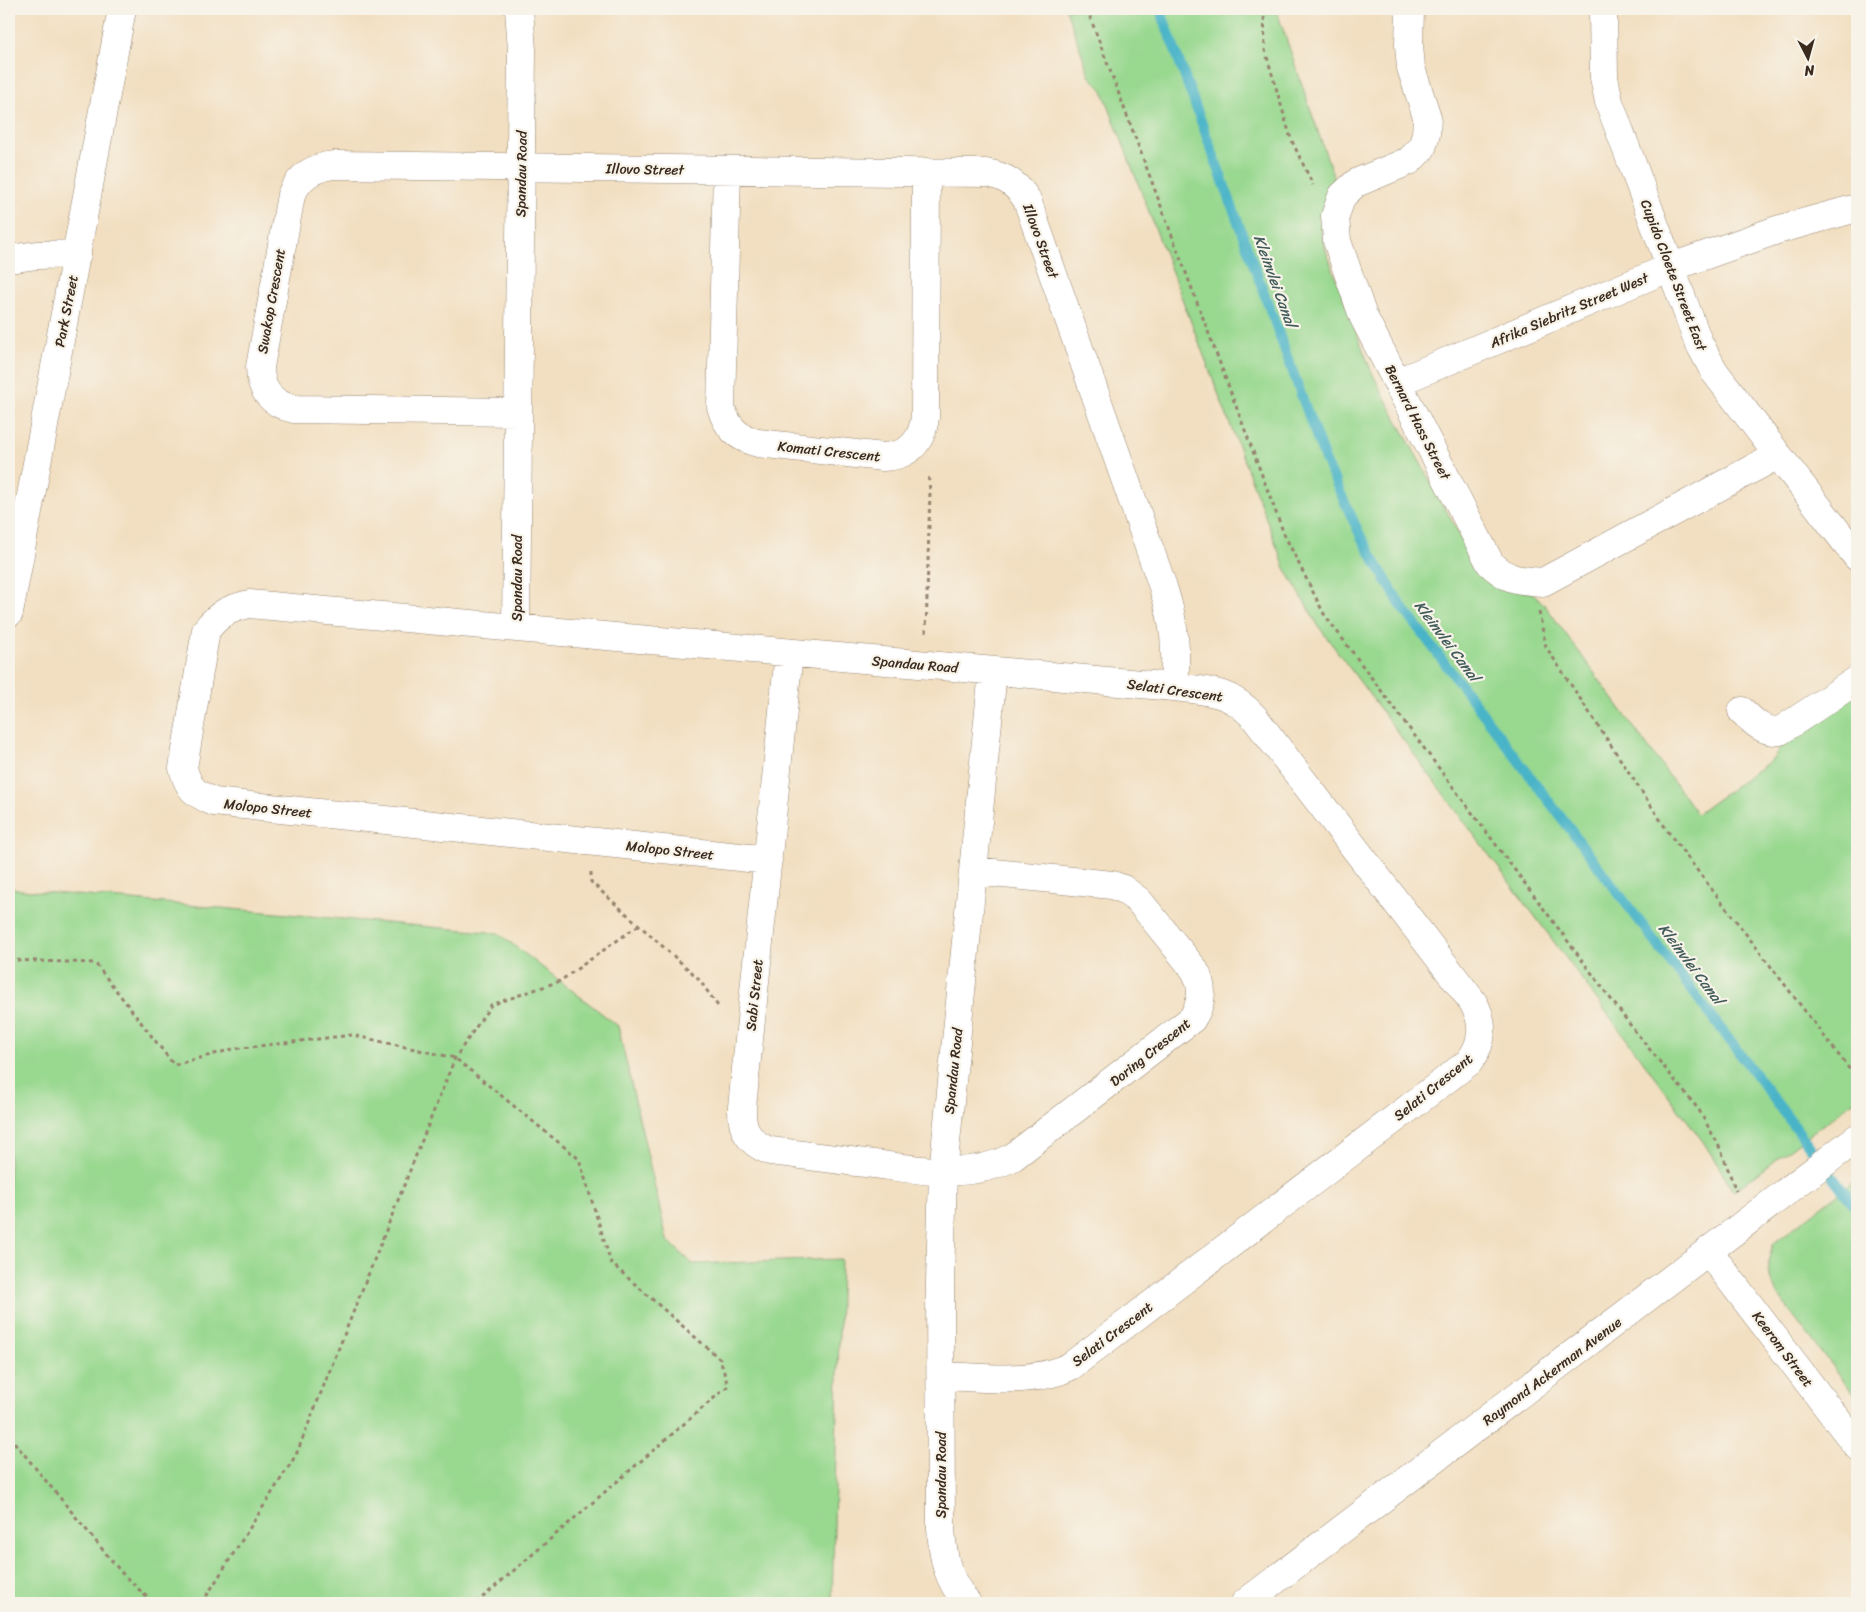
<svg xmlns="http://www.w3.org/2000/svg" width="1866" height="1612" viewBox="0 0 1866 1612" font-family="Sriracha,sans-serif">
	<rect width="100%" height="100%" fill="#f7f3e8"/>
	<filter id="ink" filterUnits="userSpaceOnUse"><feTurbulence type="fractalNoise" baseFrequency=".02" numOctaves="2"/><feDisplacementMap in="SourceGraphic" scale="10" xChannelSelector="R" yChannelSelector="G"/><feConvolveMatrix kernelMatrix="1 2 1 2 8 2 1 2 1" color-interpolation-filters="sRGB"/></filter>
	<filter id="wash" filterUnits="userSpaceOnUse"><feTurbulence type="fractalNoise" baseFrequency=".0096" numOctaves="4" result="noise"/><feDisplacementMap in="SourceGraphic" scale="20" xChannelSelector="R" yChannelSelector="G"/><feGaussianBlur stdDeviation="1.12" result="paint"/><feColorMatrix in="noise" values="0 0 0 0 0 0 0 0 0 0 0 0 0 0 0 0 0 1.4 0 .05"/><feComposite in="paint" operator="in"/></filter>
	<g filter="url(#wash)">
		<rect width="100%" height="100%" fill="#f2dfc1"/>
		<path fill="#98d88f" stroke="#6a8156" d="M1066,9H1276L1336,184L1322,232L1326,251L1370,368L1379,387L1476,565L1487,580L1512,589L1533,593L1544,604L1697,814L1773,759L1788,734L1857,688V1099L1734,1191L1704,1143L1319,627L1285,568L1102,89L1090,77Z
			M9,887L21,890L498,933L618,1026L667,1240L693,1264L841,1259L832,1603H9Z
			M1857,1179V1399L1777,1294C1766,1271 1765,1266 1774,1243Z"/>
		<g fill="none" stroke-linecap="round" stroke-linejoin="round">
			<path stroke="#4ab4c8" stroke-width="10" d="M1160,9L1325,460L1361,537L1400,604L1857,1209"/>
		</g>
	</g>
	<g filter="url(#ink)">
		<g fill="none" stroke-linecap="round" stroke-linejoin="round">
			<defs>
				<path id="minor" d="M1410,9L1409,45L1411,68L1427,117L1426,134L1422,148L1409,161L1356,183L1342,196L1335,216L1337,241L1363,316L1490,563C1509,581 1517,580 1543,582L1778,455
					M1603,9L1604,77L1609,102L1698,341L1714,371L1778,455L1857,557
					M727,170L721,407C727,428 738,438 758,443L883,457C909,456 922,442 925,417L926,172
					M9,259L37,255L77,254
					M1398,382L1669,268L1777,230L1857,208
					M518,412L294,409C271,404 260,390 260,367L291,195C300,176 313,167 335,165L986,173C1005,176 1017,184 1027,200L1163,587C1175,624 1177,649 1174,687
					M9,613L122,9
					M516,628L522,50L519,9
					M789,653L742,1107C741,1130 749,1143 770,1151C805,1155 839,1160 874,1164C921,1170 969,1180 1013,1157L1192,1019C1203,1002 1204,986 1194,969L1139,901L1123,889L1112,885L974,871
					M1742,711C1754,722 1762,732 1780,731L1857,680
					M768,860L214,802C194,793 189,790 183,768L206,630C220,613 228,609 249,604L1174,687C1208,691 1229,690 1254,717L1473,1002C1485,1023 1484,1042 1469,1062L1071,1366C1033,1385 984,1377 942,1376
					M1709,1252L1857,1446
					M967,1603C947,1578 943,1560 941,1528L940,1282L943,1172L993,671"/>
				<path id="tertiary" d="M1245,1603L1857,1138"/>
			</defs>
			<use href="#minor" stroke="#968470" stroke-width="29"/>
			<use href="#tertiary" stroke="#968470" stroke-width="29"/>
			<path stroke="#968470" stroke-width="3" stroke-dasharray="4 4" stroke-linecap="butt" d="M1087,9L1284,534L1324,614L1634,1030L1699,1110L1721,1150L1736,1191
				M1264,9L1265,50L1291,139L1313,185
				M1539,612L1546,647L1671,836L1857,1079
				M926,633L930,490L928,474
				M591,872V882L698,978L720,1009
				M9,960L95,963L174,1065L233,1049L352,1035L455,1058L579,1159L611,1263L720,1359L728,1386L476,1603
				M9,1436L122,1573L153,1603
				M202,1603L296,1455L455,1058L491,1005L560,981L639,925"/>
			<use href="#minor" stroke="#fff" stroke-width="28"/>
			<use href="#tertiary" stroke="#fff" stroke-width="28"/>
		</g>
	</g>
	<g text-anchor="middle" stroke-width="4.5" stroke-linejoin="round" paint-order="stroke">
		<g font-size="14" fill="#3b2a1e" stroke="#f7f3e8">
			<text transform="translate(645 169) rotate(1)" y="5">Illovo Street</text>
			<text transform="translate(521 174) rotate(-89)" y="5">Spandau Road</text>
			<text transform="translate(1041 241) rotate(70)" y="5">Illovo Street</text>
			<text transform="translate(1674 275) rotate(69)" y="5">Cupido Cloete Street East</text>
			<text transform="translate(271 301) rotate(-80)" y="5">Swakop Crescent</text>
			<text transform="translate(1569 310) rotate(-23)" y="5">Afrika Siebritz Street West</text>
			<text transform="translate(66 311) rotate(-79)" y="5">Park Street</text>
			<text transform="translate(1418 422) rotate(63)" y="5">Bernard Hass Street</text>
			<text transform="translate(829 451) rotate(6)" y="5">Komati Crescent</text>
			<text transform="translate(517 578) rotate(-90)" y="5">Spandau Road</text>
			<text transform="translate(915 664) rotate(5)" y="5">Spandau Road</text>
			<text transform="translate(1175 690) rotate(8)" y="5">Selati Crescent</text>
			<text transform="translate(268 808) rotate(6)" y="5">Molopo Street</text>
			<text transform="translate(670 850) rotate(6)" y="5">Molopo Street</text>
			<text transform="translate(754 995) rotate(-84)" y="5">Sabi Street</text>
			<text transform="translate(1150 1052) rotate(-39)" y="5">Doring Crescent</text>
			<text transform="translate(953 1071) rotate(-84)" y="5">Spandau Road</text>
			<text transform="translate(1433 1087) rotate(-39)" y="5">Selati Crescent</text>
			<text transform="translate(1112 1334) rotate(-37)" y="5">Selati Crescent</text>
			<text transform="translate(1783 1349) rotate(53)" y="5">Keerom Street</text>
			<text transform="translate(1552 1371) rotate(-37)" y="5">Raymond Ackerman Avenue</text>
			<text transform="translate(941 1475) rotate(-90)" y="5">Spandau Road</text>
		</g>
		<g font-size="15" font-style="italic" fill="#405a5a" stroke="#f7f3e8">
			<text transform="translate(1275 281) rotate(70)" y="5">Kleinvlei Canal</text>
			<text transform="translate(1447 641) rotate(53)" y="5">Kleinvlei Canal</text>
			<text transform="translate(1691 964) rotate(53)" y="5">Kleinvlei Canal</text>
		</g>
	</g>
	<rect width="1866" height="1612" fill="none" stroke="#f7f3e8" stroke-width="30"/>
	<g transform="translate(1808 58) rotate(174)" stroke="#f7f3e8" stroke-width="4" paint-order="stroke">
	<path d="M0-4L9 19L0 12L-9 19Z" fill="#3b2a1e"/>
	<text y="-8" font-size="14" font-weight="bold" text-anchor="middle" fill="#3b2a1e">N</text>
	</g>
</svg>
